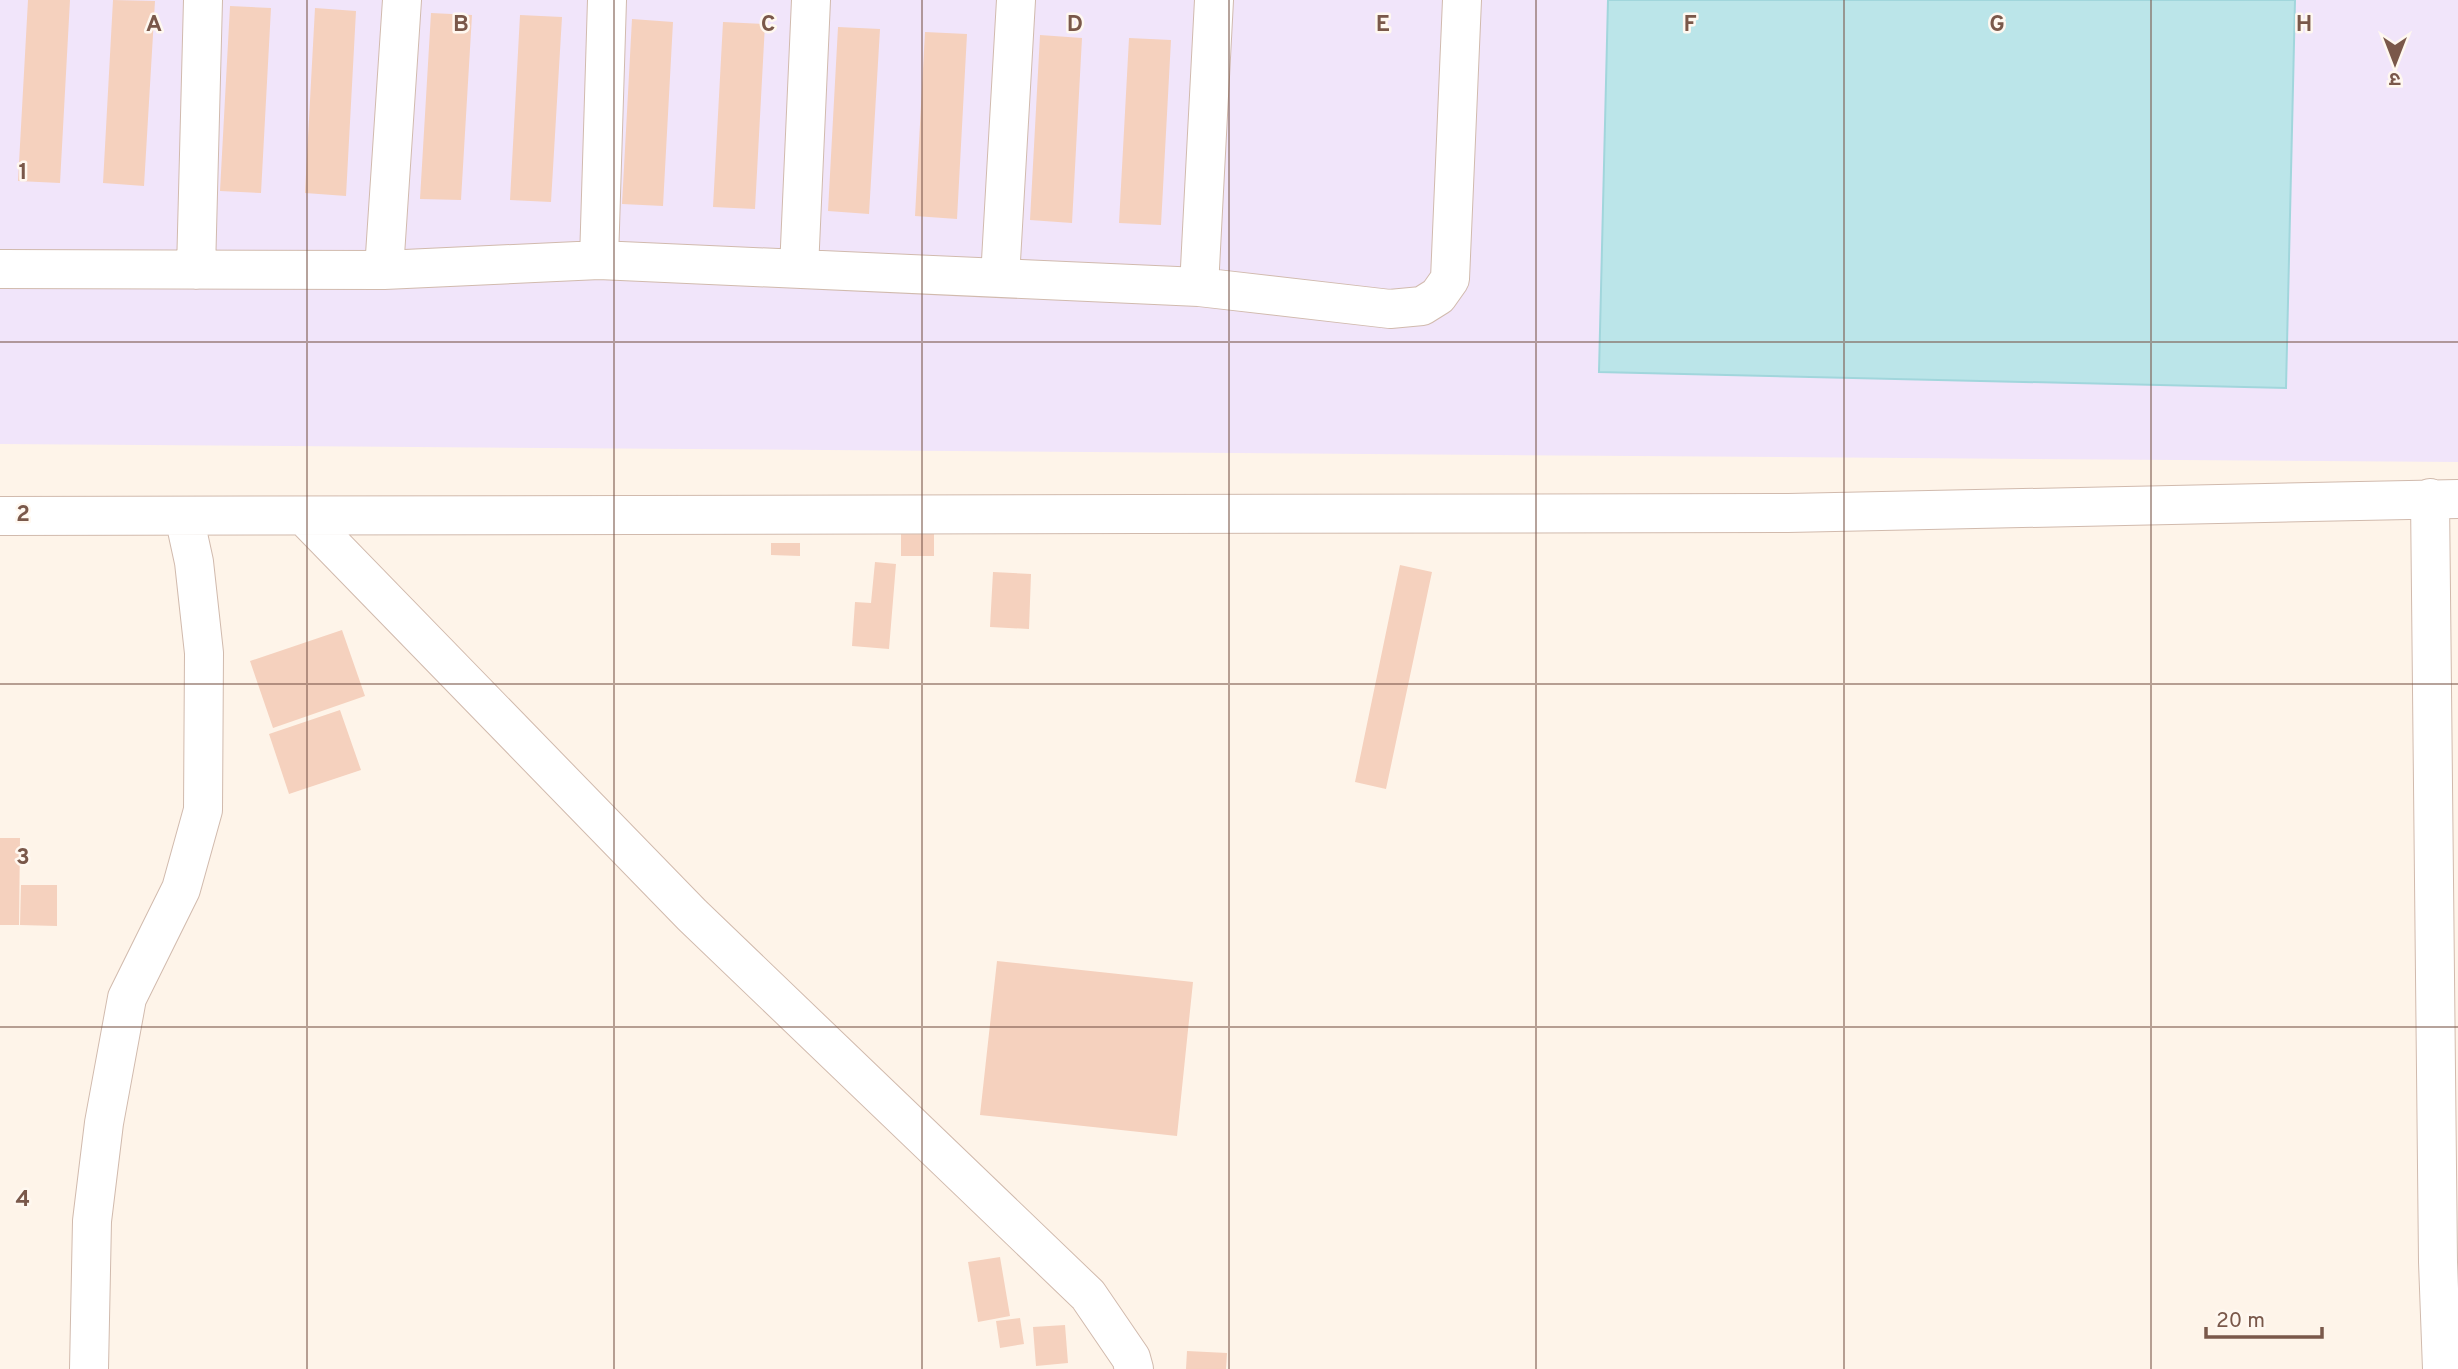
<svg xmlns="http://www.w3.org/2000/svg" width="2458" height="1369" viewBox="0 0 2458 1369" font-family="Overpass,'Noto Sans Devanagari',sans-serif">
	<rect width="100%" height="100%" fill="#fef4e9"/>
	<path fill="#f1e5fa" d="M0,0H2458V462L0,444Z"/>
	<path fill="#bbe5e9" stroke="#a1d6dc" stroke-width="2" d="M1608,0H2295L2286,388L1599,372Z"/>
	<path fill="#f5d1be" d="M28,0H70L60,183L18,181Z
		M113,0L155,1L144,186L103,183Z
		M230,6L271,8L261,193L220,191Z
		M315,8L356,11L346,196L305,193Z
		M431,13L472,15L461,200L420,199Z
		M520,15L562,17L551,202L510,200Z
		M632,19L673,22L663,206L622,204Z
		M723,22L765,24L755,209L713,207Z
		M838,27L880,29L869,214L828,211Z
		M925,32L967,34L957,219L915,216Z
		M1040,35L1082,38L1072,223L1030,220Z
		M1129,38L1171,40L1161,225L1119,223Z
		M901,534H934V556H901Z
		M771,543H800V556L771,555Z
		M875,562L896,564L889,649L852,646L855,602L871,603Z
		M1400,565L1432,572L1386,789L1355,782Z
		M993,572L1031,574L1029,629L990,627Z
		M342,630L365,696L273,728L250,661Z
		M340,710L361,770L289,794L269,734Z
		M0,838H20L19,925H0Z
		M21,885H57V926L20,925Z
		M997,961L1193,982L1177,1136L980,1115Z
		M1000,1257L1010,1316L978,1322L968,1262Z
		M1020,1318L1024,1344L1000,1348L996,1321Z
		M1065,1325L1068,1363L1036,1366L1033,1327Z
		M1187,1351L1227,1353L1226,1369H1186Z"/>
	<g fill="none" stroke-linecap="round" stroke-linejoin="round">
		<defs>
			<path id="minor" d="M599,260L607,0
				M0,269L384,270L599,260L1199,287L1390,309L1422,306L1438,296L1450,279L1462,0
				M799,269L811,0
				M196,270L203,0
				M384,270L402,0
				M1000,278L1016,0
				M1199,287L1214,0
				M2430,498L2438,1262L2442,1369
				M0,516L1788,513L2458,499
				M304,516L692,915L1088,1295L1131,1358L1134,1369
				M89,1369L92,1221L104,1123L127,998L181,889L203,810L204,653L194,562L184,516"/>
		</defs>
		<use href="#minor" stroke="#d1baad" stroke-width="40"/>
		<use href="#minor" stroke="#fff" stroke-width="38"/>
	</g>
	<path fill="none" stroke="#7a584a" stroke-width="2" stroke-opacity="0.55" d="M307,0V1369M614,0V1369M922,0V1369M1229,0V1369M1536,0V1369M1844,0V1369M2151,0V1369M0,342H2458M0,684H2458M0,1027H2458"/>
	<g font-size="23" text-anchor="middle" font-weight="bold" fill="#7a584a" stroke="#fff8f0" stroke-width="5" stroke-linejoin="round" paint-order="stroke">
		<text x="154" y="31">A</text>
		<text x="461" y="31">B</text>
		<text x="768" y="31">C</text>
		<text x="1075" y="31">D</text>
		<text x="1383" y="31">E</text>
		<text x="1690" y="31">F</text>
		<text x="1997" y="31">G</text>
		<text x="2304" y="31">H</text>
		<text x="23" y="179">1</text>
		<text x="23" y="521">2</text>
		<text x="23" y="864">3</text>
		<text x="23" y="1206">4</text>
	</g>
	<g transform="translate(2395 63) rotate(180)" stroke="#fff8f0" stroke-width="5" paint-order="stroke">
	<path d="M0-5L12 26L0 18L-12 26Z" fill="#7a584a"/>
	<text y="-10" font-size="19" font-weight="bold" text-anchor="middle" fill="#7a584a">उ</text>
	</g>
	<path d="M2206 1327v10h116v-10" fill="none" stroke="#7a584a" stroke-width="3.5"/>
	<text x="2216" y="1327" font-size="21" fill="#7a584a" stroke="#fff8f0" stroke-width="5" paint-order="stroke">20 m</text>
</svg>
